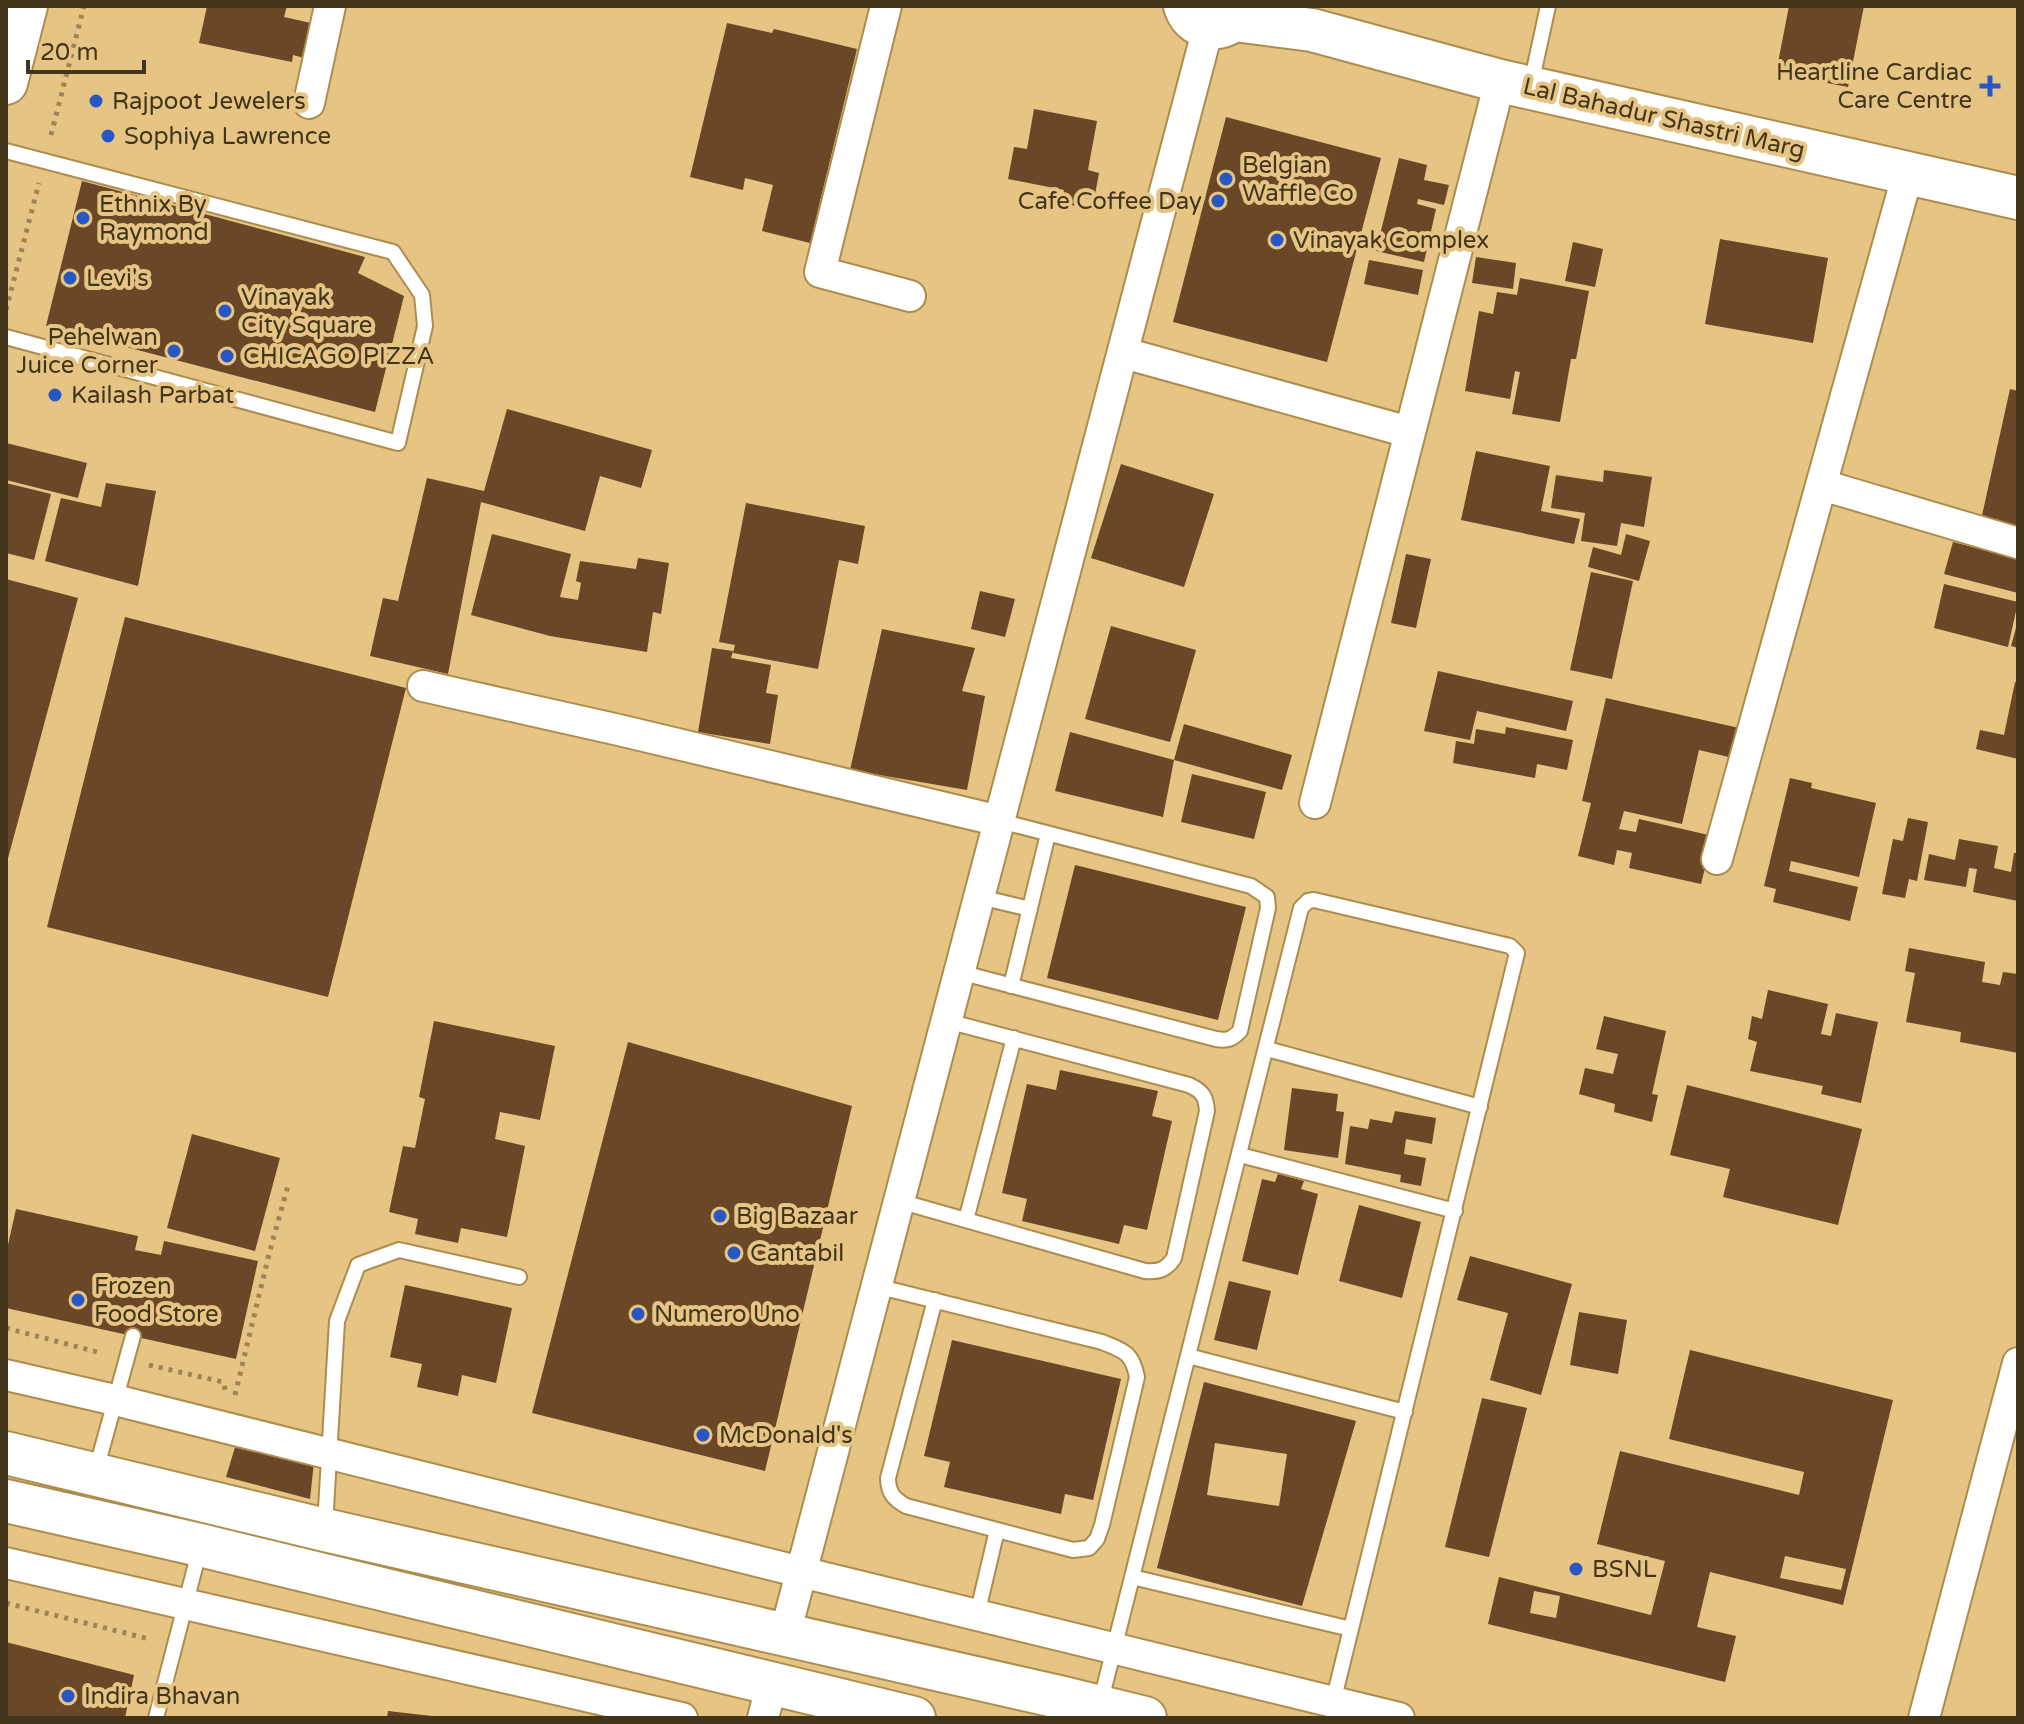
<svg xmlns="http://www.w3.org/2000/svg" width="2024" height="1724" viewBox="0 0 2024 1724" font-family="'Varela Round',sans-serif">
	<rect width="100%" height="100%" fill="#e6c584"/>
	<path fill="#694727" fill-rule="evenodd" d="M207,6H287L284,17L311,23L304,58L293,55L292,62L199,43Z
		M1789,6H1864L1848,87L1776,73Z
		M727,23L772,33L774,29L857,49L810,243L762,231L773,185L745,178L743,190L690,177Z
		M1034,109L1097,121L1088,170L1099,173L1094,200L1077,196L1075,206L1061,203L1064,190L1008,179L1014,147L1027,149Z
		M1226,117L1381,158L1327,362L1173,322Z
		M1399,158L1427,165L1424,180L1449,185L1444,205L1418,199L1417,204L1436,209L1424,262L1376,251Z
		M82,181L365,257L358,273L404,296L375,412L46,326Z
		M1720,239L1828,258L1813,343L1705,324Z
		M1573,242L1603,249L1595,287L1565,281Z
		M1476,257L1516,263L1513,289L1472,283Z
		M1369,260L1423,270L1418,295L1364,284Z
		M1520,278L1589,291L1576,359H1571L1560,422L1512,414L1520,372L1515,371L1510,399L1465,391L1479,311L1493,314L1497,292L1517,295Z
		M2010,389L2018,391V529L1981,520Z
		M507,409L652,450L641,488L600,476L585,531L481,502L448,674L370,656L383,598L398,601L427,478L484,491Z
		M6,443L87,463L78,498L6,480Z
		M1476,451L1550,466L1541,511L1580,519L1574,544L1461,520Z
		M1121,464L1214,494L1184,587L1091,558Z
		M1604,470L1652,477L1644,527L1621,523L1617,546L1581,541L1585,513L1551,508L1556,475L1603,482Z
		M6,483L51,494L34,560L6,553Z
		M106,483L156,491L138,586L45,561L61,498L101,507Z
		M746,503L865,526L858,564L839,560L818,669L733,653L735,645L719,642Z
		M492,534L571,554L560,597L578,600L581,583L576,581L580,561L636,569L638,558L669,563L661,614L653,612L647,652L550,636L471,615Z
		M1626,534L1650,541L1639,581L1588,567L1593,547L1621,555Z
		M1953,542L2018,559V593L1944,574Z
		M1406,554L1431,559L1416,628L1391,623Z
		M1591,572L1633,581L1612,679L1570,670Z
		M6,579L78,598L7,862H6Z
		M1944,584L2018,602L2008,647L1934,628Z
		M980,591L1015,599L1005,637L971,629Z
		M125,617L406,688L328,997L47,927Z
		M2017,624H2018V648L2011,646Z
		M1111,626L1196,650L1170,742L1085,719Z
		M882,629L975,648L962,691L985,696L967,790L850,770Z
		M712,648L733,651L731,658L771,665L766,693L778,695L770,744L698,732Z
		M1438,671L1573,701L1566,731L1477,711L1470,740L1424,731Z
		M2015,682L2018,683V759L1976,749L1980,730L2004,735Z
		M1606,698L1739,728L1733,758L1699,750L1682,824L1624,811L1619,829L1636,832L1639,819L1713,836L1701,884L1629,868L1632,853L1617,850L1614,865L1578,856L1591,803L1582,801Z
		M1184,724L1292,755L1282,790L1174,760Z
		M1506,727L1573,740L1567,770L1537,764L1535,778L1453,763L1456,741L1474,744L1476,729L1505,734Z
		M1070,732L1174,760L1163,817L1055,791Z
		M1192,774L1266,792L1254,839L1181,822Z
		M1790,778L1812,783L1811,788L1876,803L1859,877L1791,861L1789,871L1858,887L1850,921L1773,902L1776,889L1764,886Z
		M1908,818L1928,822L1917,881L1909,879L1905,898L1882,894L1893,839L1903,841Z
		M1959,839L1998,846L1994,868L2011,872L2014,853H2018V901L1973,892L1977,869L1969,868L1966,887L1924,880L1929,854L1955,860Z
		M1075,865L1246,907L1218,1020L1047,978Z
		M1909,948L1985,962L1982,982L2000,985L2003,972L2018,974V1053L1960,1042L1961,1032L1906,1022L1915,973L1905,971Z
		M1768,990L1828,1004L1821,1034L1831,1036L1836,1013L1878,1022L1861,1103L1821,1094L1823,1086L1750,1071L1757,1042L1748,1039L1752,1016L1762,1019Z
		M1604,1016L1666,1031L1652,1094L1658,1095L1652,1122L1614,1112L1615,1104L1579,1094L1585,1068L1613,1074L1618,1054L1596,1049Z
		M434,1021L555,1046L540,1120L500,1112L495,1139L525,1146L507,1237L461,1228L458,1243L415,1234L418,1219L389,1212L403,1146L415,1148L425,1099L419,1097Z
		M628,1042L852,1106L765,1471L532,1413Z
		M1060,1070L1158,1091L1152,1116L1172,1121L1147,1230L1124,1225L1119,1244L1022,1221L1027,1199L1002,1193L1027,1084L1056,1090Z
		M1687,1085L1862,1129L1838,1225L1723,1197L1730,1169L1670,1155Z
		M1292,1088L1338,1094L1336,1111L1344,1112L1338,1158L1284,1150Z
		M1395,1111L1436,1118L1432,1144L1406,1139L1404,1154L1426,1158L1421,1186L1400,1182L1401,1175L1345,1164L1350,1126L1368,1129L1370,1119L1392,1123Z
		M192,1134L280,1158L255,1251L167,1228Z
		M1278,1174L1304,1181L1301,1189L1318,1194L1298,1275L1242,1261L1262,1179L1275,1182Z
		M1359,1205L1421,1222L1402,1298L1339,1281Z
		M16,1209L138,1236L135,1250L161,1255L164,1241L258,1261L236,1359L6,1308V1254Z
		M1470,1256L1572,1284L1541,1395L1490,1380L1508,1313L1457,1300Z
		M1229,1281L1271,1291L1257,1350L1214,1340Z
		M405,1285L512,1308L496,1383L462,1375L458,1396L417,1387L422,1364L390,1357Z
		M1579,1312L1627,1320L1618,1374L1570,1365Z
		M952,1340L1121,1379L1093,1500L1065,1494L1061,1514L944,1487L950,1462L924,1456Z
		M1690,1350L1893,1400L1843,1605L1710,1572L1697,1627L1736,1636L1725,1682L1488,1624L1499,1577L1651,1615L1665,1561L1597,1544L1620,1451L1799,1495L1804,1472L1669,1439ZM1785,1556L1846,1569L1841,1590L1780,1578ZM1534,1591L1560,1596L1556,1618L1530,1613Z
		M1204,1382L1356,1421L1302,1606L1157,1568ZM1215,1443L1287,1454L1279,1506L1207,1495Z
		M1482,1398L1527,1408L1489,1557L1445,1547Z
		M236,1444L314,1462L310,1499L226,1477Z
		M6,1642L134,1675L125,1718H6Z
		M388,1711L432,1716V1718H387Z"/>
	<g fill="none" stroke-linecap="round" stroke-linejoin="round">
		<defs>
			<path id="lane" d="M1531,84L1548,6
				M6,151L393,252L422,295L425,326L398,443L6,337
				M980,897L1030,909
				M959,972L1216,1039C1228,1041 1232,1039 1240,1031L1268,908L1267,897L1251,886L1000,821
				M1011,986L1048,834
				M1267,1049L1480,1107
				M1240,1155L1455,1211
				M899,1201L1145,1271C1159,1272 1166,1270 1174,1258L1207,1111C1206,1096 1202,1091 1189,1085L947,1021
				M966,1220L1014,1038
				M876,1286L1102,1342C1124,1351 1132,1352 1137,1377L1102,1525L1097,1539L1089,1548L1073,1550L906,1506C894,1499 888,1493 888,1478L935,1300
				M1188,1356L1405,1412
				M96,1470L133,1336
				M325,1526L337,1321L358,1265L399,1250L519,1277
				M1132,1577L1351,1629
				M977,1615L997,1530
				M1100,1704L1301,908L1308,901L1314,900L1510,946L1517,953L1333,1702
				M156,1718L200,1548"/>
			<path id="street" d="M886,6L820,272L910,296
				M309,103L330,6
				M1124,353L1409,432
				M1822,485L2018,543
				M423,686L619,730L1000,821
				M1315,803L1500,81
				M1717,859L1908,173
				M6,1375L115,1400L801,1572L1399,1718
				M6,1563L682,1718
				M785,1634L1208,28
				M763,1718L772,1683
				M1924,1718L2018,1363"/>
			<path id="secondary" d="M1185,6C1194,35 1233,34 1242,6
				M1235,20L1312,30L1500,81L2018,198
				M6,83L26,6
				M6,1453L325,1530L1059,1697L1145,1718
				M6,1501L200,1545L914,1718"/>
		</defs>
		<use href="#lane" stroke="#ad8d4e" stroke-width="18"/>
		<use href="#street" stroke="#ad8d4e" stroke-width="34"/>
		<use href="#secondary" stroke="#ad8d4e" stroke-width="46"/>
		<path stroke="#9e8555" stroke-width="5" stroke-dasharray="4 6" stroke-linecap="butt" d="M51,135L84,6
			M6,310L39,183
			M6,1328L101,1353
			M149,1365L223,1382L226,1392
			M235,1395L269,1254L289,1182
			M6,1603L149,1639"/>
		<use href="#lane" stroke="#fff" stroke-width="14"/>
		<use href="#street" stroke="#fff" stroke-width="30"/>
		<use href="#secondary" stroke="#fff" stroke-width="42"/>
	</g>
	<g fill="#2757c5" stroke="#e6c584" stroke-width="3">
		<path d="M1986 74h8v8h8v8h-8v8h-8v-8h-8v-8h8z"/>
		<circle cx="96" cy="101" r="8"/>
		<circle cx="108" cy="136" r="8"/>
		<circle cx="1226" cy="179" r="8"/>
		<circle cx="1218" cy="201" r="8"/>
		<circle cx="83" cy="218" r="8"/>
		<circle cx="1277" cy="240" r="8"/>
		<circle cx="70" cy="278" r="8"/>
		<circle cx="225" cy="311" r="8"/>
		<circle cx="174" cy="351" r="8"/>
		<circle cx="227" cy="356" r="8"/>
		<circle cx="55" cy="395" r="8"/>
		<circle cx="720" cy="1216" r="8"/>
		<circle cx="734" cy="1253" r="8"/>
		<circle cx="78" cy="1300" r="8"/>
		<circle cx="638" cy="1314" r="8"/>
		<circle cx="703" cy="1435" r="8"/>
		<circle cx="1576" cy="1569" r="8"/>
		<circle cx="68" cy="1696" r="8"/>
	</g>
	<g text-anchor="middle" stroke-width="8" stroke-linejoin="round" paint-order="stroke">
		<g font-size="24" fill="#43351b" stroke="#e6c584" text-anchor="start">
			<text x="1972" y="80" text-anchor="end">Heartline Cardiac<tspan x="1972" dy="28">Care Centre</tspan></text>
			<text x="112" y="109">Rajpoot Jewelers</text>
			<text x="124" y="144">Sophiya Lawrence</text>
			<text x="1242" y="173">Belgian<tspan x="1242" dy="28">Waffle Co</tspan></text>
			<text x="1202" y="209" text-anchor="end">Cafe Coffee Day</text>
			<text x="99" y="212">Ethnix By<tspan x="99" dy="28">Raymond</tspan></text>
			<text x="1293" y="248">Vinayak Complex</text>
			<text x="86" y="286">Levi's</text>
			<text x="241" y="305">Vinayak<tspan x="241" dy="28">City Square</tspan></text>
			<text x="158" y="345" text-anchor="end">Pehelwan<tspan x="158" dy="28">Juice Corner</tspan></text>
			<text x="243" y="364">CHICAGO PIZZA</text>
			<text x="71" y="403">Kailash Parbat</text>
			<text x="736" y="1224">Big Bazaar</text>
			<text x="750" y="1261">Cantabil</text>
			<text x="94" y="1294">Frozen<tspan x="94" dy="28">Food Store</tspan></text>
			<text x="654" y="1322">Numero Uno</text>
			<text x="719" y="1443">McDonald's</text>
			<text x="1592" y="1577">BSNL</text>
			<text x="84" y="1704">Indira Bhavan</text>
		</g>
		<g font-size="24" fill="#43351b" stroke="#e6c584">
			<text transform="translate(1664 118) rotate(13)" y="8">Lal Bahadur Shastri Marg</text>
		</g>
	</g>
	<rect width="2024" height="1724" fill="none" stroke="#43351b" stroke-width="16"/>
	<path d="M28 60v12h116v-12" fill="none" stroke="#43351b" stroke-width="4"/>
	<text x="40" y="60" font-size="24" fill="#43351b" stroke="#e6c584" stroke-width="6" paint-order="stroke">20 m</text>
</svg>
